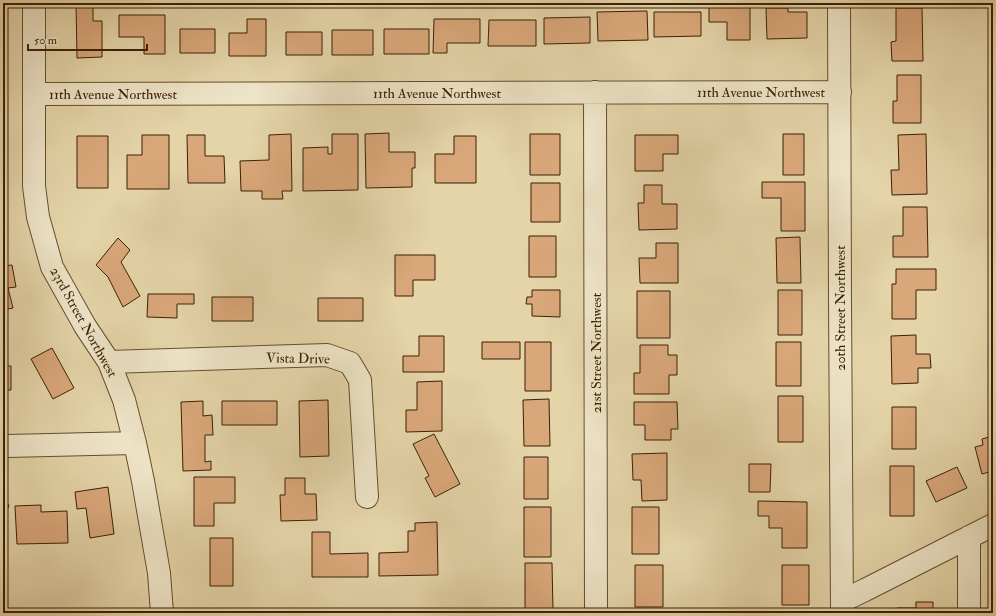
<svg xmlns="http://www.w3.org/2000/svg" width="996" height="616" viewBox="0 0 996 616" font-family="'IM FELL Double Pica',serif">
	<rect width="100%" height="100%" fill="#e4d4a8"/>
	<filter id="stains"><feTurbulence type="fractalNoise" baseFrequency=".005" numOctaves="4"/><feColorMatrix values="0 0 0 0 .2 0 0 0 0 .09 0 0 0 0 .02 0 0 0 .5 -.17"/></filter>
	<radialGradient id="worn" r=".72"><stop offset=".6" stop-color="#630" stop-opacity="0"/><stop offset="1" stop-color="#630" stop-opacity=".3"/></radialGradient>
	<path fill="#d9a77a" stroke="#3b2106" d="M76,3H93V21H102V57L77,58Z
		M709,3H750V40H727V22H709Z
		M766,8H788V12H807V38L767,39Z
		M896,8H922L923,61H892L891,42L896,41Z
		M647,11L648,40L598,41L597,12Z
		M654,12H701V36L654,37Z
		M119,15H165V54H144V37H119Z
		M590,17V43L544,44V18Z
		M247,19H266V56H229V33H247Z
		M434,19H480V43H447V53H433Z
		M489,20H536V46H488Z
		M180,29H215V53H180Z
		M384,29H429V54H384Z
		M332,30H373V55H332Z
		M286,32H322V55H286Z
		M897,75H921V123H893V101H897Z
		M389,133V152H415V168H412V187L366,188L365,134Z
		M291,134L292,191H282L283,199H262V191H241L240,161L269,160V135Z
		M332,134H358V190L303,191V148L328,147V154H332Z
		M530,134H560V175H530Z
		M783,134H804V175H783Z
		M926,134L927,194L892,195L891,170H899L898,135Z
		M142,135H169V189H127V155H142Z
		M187,135H205V156H224L225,183H188Z
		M635,135H678V154H663V171H635Z
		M77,136H108V188H77Z
		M454,136H476V183H435V154H454Z
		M762,182H805V231H781V198H762Z
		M531,183H560V222H531Z
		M644,185H662V204H677V229L639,230L638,203H644Z
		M903,207H927L928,257H893V236H903Z
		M529,236H556V277H529Z
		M800,237L801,283H777L776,238Z
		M118,238L130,250L121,262L140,296L123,307L108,277L96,265Z
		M656,243H678V283H640L639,258H656Z
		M395,255H435V280H413V296H395Z
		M12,265L16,287L8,288L13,308L3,310V266Z
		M896,269H936V290H916V319H892V284H896Z
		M532,290H560V317L532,316V304H526L527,297H532Z
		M778,290H802V335H778Z
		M637,291H670V338H637Z
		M148,294H194V304H177V318L147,317Z
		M212,297H253V321H212Z
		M318,298H363V321H318Z
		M916,335V354H930L931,368H918V383L892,384L891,336Z
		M419,336H444V372H403V356H419Z
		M482,342H520V359H482Z
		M525,342H551V391H525Z
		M776,342H801V386H776Z
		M640,345H668V355H677V375H669V394H634V373H640Z
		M52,348L74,388L53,399L31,359Z
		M3,366H11V390H3Z
		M442,381V431L406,432V410H417V382Z
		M778,396H803V442H778Z
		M549,399L550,446H524L523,400Z
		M328,400L329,456L300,457L299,401Z
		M203,401V416L212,415L213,435H205V462L211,461V470L183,471L181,402Z
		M222,401H277V425H222Z
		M634,402H677L678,429H671V440H645V425H634Z
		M892,407H916V449H892Z
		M434,434L460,484L435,497L425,478L429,476L413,444Z
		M993,436V471L982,474L975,447L983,445L982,439Z
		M667,453V500L642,501L641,480H633L632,454Z
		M524,457H548V499H524Z
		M749,464H771L770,492H749Z
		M890,466H914V516H890Z
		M957,467L967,488L936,502L926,481Z
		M194,477H235V503H214V526H194Z
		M285,478H305V494H316L317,520L281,521L280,495H285Z
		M108,487L114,534L90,538L86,508L77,509L75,492Z
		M758,501L807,502V548H782V528H769V516H758Z
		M3,503L9,505L3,523Z
		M41,505V512L67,511L68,543L17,544L15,506Z
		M524,507H551V557H524Z
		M632,507H659V554H632Z
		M437,522L438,575L379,576V553L408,552V531H415V523Z
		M312,532H330V554L368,553V577H312Z
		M210,538H233V586H210Z
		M525,563H552L553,611H525Z
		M635,565H663V607H635Z
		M782,565H809V605H782Z
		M916,602H933V613H897V608H916Z"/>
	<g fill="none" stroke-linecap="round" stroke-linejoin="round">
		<defs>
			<path id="minor" d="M34,3V186L38,217L52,267L85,326L109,362L124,400L135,443L143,481L159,573L162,613
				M839,3L840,300L842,613
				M595,92L596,613
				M35,94L840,92
				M109,362L327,355L350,363L360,380L367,497
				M7,446L135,443
				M842,601L865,590L993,525
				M969,613V537"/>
		</defs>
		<use href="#minor" stroke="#654e2e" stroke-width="24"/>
		<use href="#minor" stroke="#ede3c6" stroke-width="22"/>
	</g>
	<g text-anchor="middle" stroke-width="3" stroke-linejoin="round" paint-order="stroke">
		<g font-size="14" fill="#3b2106" stroke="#ede3c6">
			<text x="761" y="97">11th Avenue Northwest</text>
			<text x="437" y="98">11th Avenue Northwest</text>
			<text x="113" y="99">11th Avenue Northwest</text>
			<text transform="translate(840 308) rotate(-90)" y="5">20th Street Northwest</text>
			<text transform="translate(84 322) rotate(61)" y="5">23rd Street Northwest</text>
			<text transform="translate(596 353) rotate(-90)" y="5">21st Street Northwest</text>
			<text transform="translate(298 358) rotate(1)" y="5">Vista Drive</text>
		</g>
	</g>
	<rect width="996" height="616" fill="none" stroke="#e4d4a8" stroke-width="16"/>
	<rect x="4" y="4" width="988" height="608" fill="none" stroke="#3b2106" stroke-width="2"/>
	<rect x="8" y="8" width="980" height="600" fill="none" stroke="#3b2106"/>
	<path d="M28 44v6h119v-6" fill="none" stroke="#3b2106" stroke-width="2"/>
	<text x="34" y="44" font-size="12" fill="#3b2106" stroke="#ede3c6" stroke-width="3" paint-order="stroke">50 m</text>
	<rect width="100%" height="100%" filter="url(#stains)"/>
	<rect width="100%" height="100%" fill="url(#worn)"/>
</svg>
